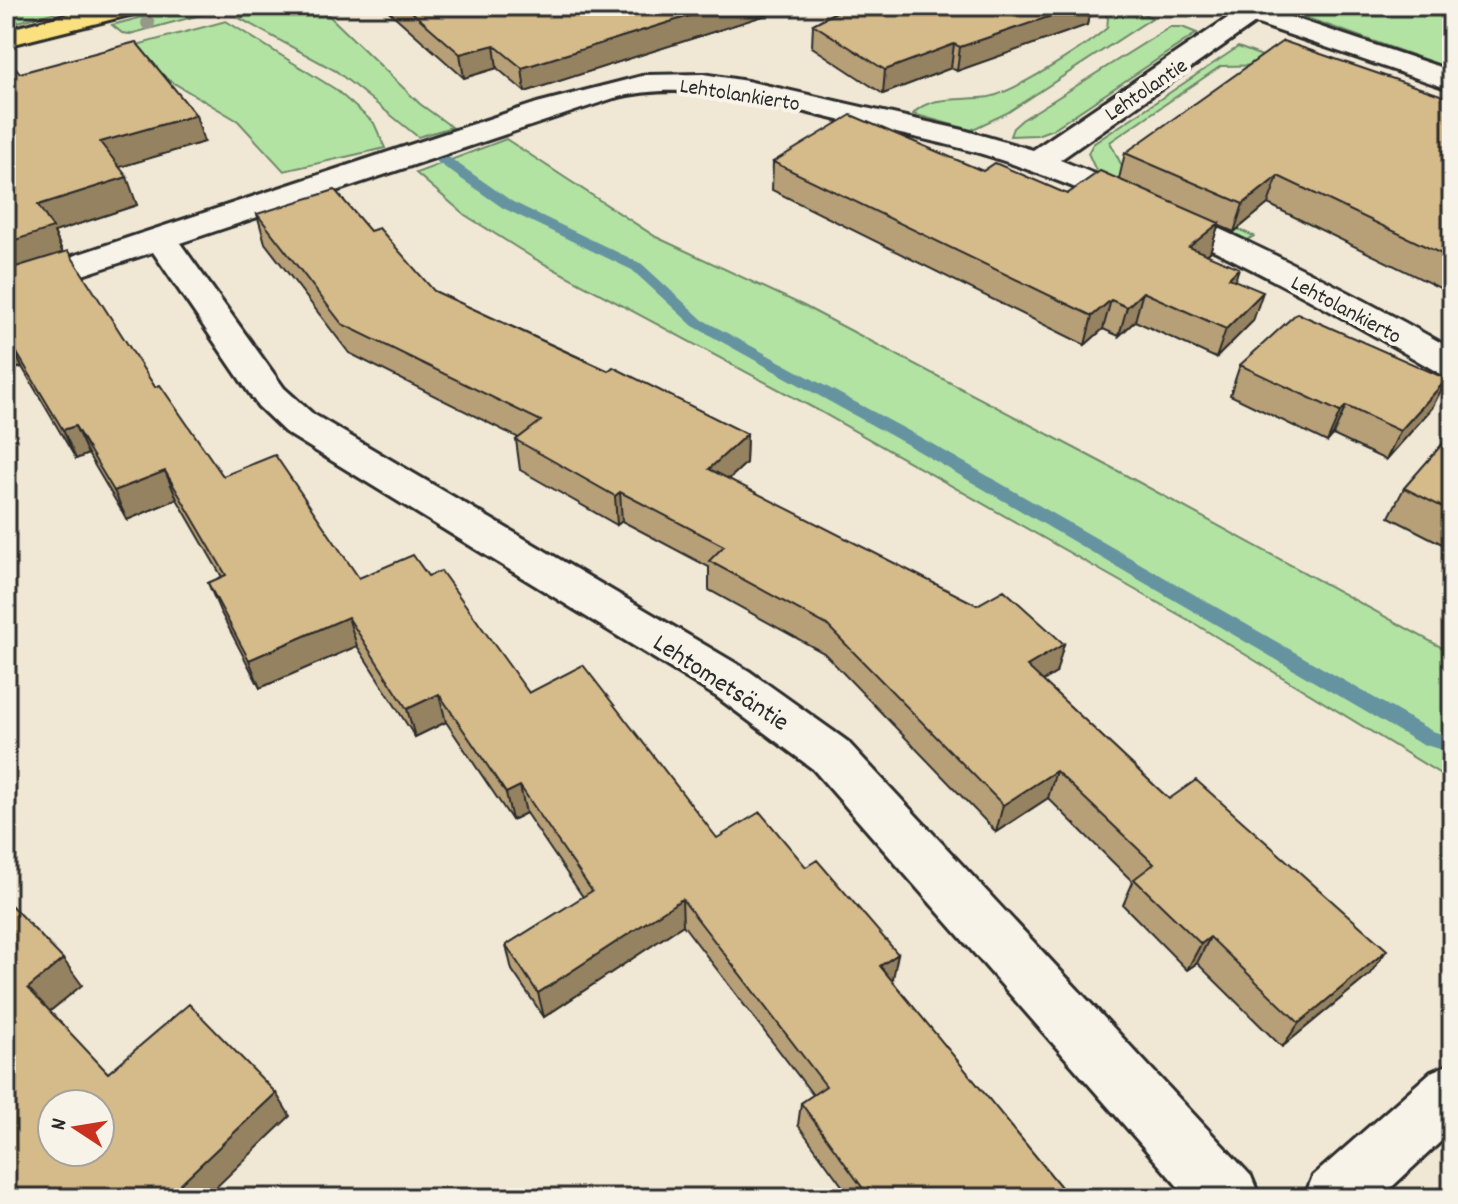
<svg xmlns="http://www.w3.org/2000/svg" width="1458" height="1204" viewBox="0 0 1458 1204" font-family="Dekko,sans-serif">
	<rect width="100%" height="100%" fill="#f0e8d5"/>
	<filter id="ink" filterUnits="userSpaceOnUse"><feTurbulence type="fractalNoise" baseFrequency=".0125" numOctaves="2"/><feDisplacementMap in="SourceGraphic" scale="16" xChannelSelector="R" yChannelSelector="G"/><feConvolveMatrix kernelMatrix="1 2 1 2 8 2 1 2 1" color-interpolation-filters="sRGB"/></filter>
	<g filter="url(#ink)">
		<path fill="#b2e3a3" stroke="#6e8767" stroke-width="2" d="M32,6H80L6,25V13Z
			M185,6H233L130,34L122,33L112,25Z
			M283,6H319L420,104L452,127L418,137L336,71L239,18Z
			M1098,6H1129L1152,18L1007,113L971,130L913,114C929,94 966,101 989,97C1016,91 1085,47 1107,28L1108,18Z
			M1273,6H1452V69Z
			M226,21L335,89L374,123L385,148L284,171L238,121L118,50Z
			M1170,27H1182L1197,33L1053,129L1037,135L1010,136L1013,128L1022,120Z
			M1238,47L1286,65L1221,66L1110,142L1130,182L1254,236L1247,240L1128,190L1097,173L1088,153L1093,144Z
			M506,139L656,237L804,306L1118,471L1452,653V781L1192,622L821,412L535,259L465,215L416,173Z"/>
		<g fill="none" stroke-linecap="round" stroke-linejoin="round">
			<path fill="#6693a0" fill-rule="evenodd" d="M437,156H447L513,202L642,264L703,320L920,437L1432,731L1452,737V753L1419,743L908,445L693,326L632,270L503,208L437,162Z"/>
			<defs>
				<path id="minor" d="M1219,6H1258L1452,71V90L1255,23L1060,160C1195,214 1326,277 1452,349V377L1439,373C1301,292 1156,214 1004,161C949,142 891,133 834,119C761,102 689,79 614,98L180,243L284,388L313,414L749,671L847,741L1251,1176L1260,1198H1188L813,769L717,697L285,432L258,406L153,252L6,300V278L537,103L646,75L703,74L747,81L963,130L1033,150L1232,15L1223,12Z
					M1452,1063V1131L1380,1198H1304L1313,1176L1431,1072Z"/>
				<path id="major" d="M100,6H145L141,12L6,46V30Z"/>
			</defs>
			<use href="#minor" stroke="#2b2b2b" stroke-width="6"/>
			<use href="#major" stroke="#2b2b2b" stroke-width="6"/>
			<use href="#minor" fill="#f7f3e8" fill-rule="evenodd"/>
			<use href="#major" fill="#fbe080" fill-rule="evenodd"/>
		</g>
		<circle fill="#969988" cx="148" cy="23" r="7"/>
		<path fill="#b7a077" stroke="#2b2b2b" stroke-width="2" d="M383,6H794L525,92L497,68L464,78Z
			M838,6H1091L1087,25L957,71L951,68L883,94L812,47L813,24L839,10Z
			M20,73L204,142L119,167L137,205L54,232L63,253L155,387L223,476L359,578L428,576L529,693L717,838L893,979L891,980L1070,1198H851L798,1125L801,1103L813,1095L683,925L544,1017L512,970L506,945L583,897L526,813L512,820L446,722L415,737L357,646L260,688L220,611L208,583L222,577L177,499L127,520L88,454L76,459L22,367L6,372Z
			M1452,99V294L1268,204L1234,232L1218,225L1210,252L1207,255L1235,280L1253,321L1216,358L1135,321L1119,336L1103,329L1085,345L772,190L773,162L983,171L1067,194L1119,179L1125,153Z
			M257,214L370,231L434,291L747,434L746,463L729,479L1056,673L1043,681L1169,799L1369,975L1282,1047L1197,963L1187,970L1123,905L1133,882L1048,798L996,832L824,653L709,590V567L622,521L617,525L520,470L516,440L519,438L349,353L265,243Z
			M1240,365L1432,408L1386,460L1333,435L1327,442L1230,395Z
			M1452,435V549L1389,517L1404,488Z"/>
		<path fill="#958261" stroke="#2b2b2b" stroke-width="2" d="M721,6H794L525,92L522,68Z
			M1080,6H1091L1087,25L957,71L960,47Z
			M954,44L951,68L883,94L885,70Z
			M494,45L497,68L464,78L460,54Z
			M196,115L204,142L110,170L100,142Z
			M1278,176L1268,204L1234,232L1243,204Z
			M127,177L137,205L54,232L64,256L6,275V243L38,205Z
			M1219,223L1210,252L1180,276L1189,247Z
			M1239,268L1230,297L1229,278Z
			M1143,292L1135,321L1119,336L1127,307Z
			M1263,292L1253,321L1216,358L1226,329Z
			M1111,300L1103,329L1085,345L1092,316Z
			M8,338L22,367L6,372V339Z
			M1447,379L1432,408L1386,460L1400,431Z
			M1346,406L1333,435L1327,442L1340,412Z
			M75,426L88,454L76,459L63,430Z
			M747,434L746,463L709,498V469Z
			M165,471L177,499L127,520L114,491Z
			M620,492L622,521L617,525L615,496Z
			M348,617L357,646L260,688L249,660Z
			M1064,644L1056,673L1019,695L1027,666Z
			M439,694L446,722L415,737L407,709Z
			M1056,771L1048,798L996,832L1003,805Z
			M520,786L526,813L512,820L506,793Z
			M682,899L683,925L544,1017L538,993Z
			M1210,937L1197,963L1187,970L1201,944Z
			M1387,950L1369,975L1282,1047L1299,1023Z
			M898,954L893,979L876,991L880,966Z
			M63,959L82,985L49,1012L28,988Z
			M276,1093L290,1116L205,1198H192L180,1184Z"/>
		<path fill="#d5ba8a" stroke="#2b2b2b" stroke-width="2" fill-rule="evenodd" d="M405,6H721L522,68L494,45L460,54Z
			M848,6H1080L960,47L954,44L885,70L813,24Z
			M1283,41L1452,99V259L1278,176L1243,204L1125,153Z
			M136,42L196,115L100,142L127,177L38,205L53,228L6,243V70L16,68L20,73Z
			M851,115L983,171L995,163L1067,194L1100,171L1219,223L1189,247L1239,268L1229,278L1263,292L1226,329L1143,292L1127,307L1111,300L1092,316L773,162Z
			M335,190L370,231L379,228L434,291L608,371L613,367L747,434L709,469L977,605L1004,590L1064,644L1027,666L1169,799L1196,780L1387,950L1299,1023L1210,937L1201,944L1134,879L1154,864L1056,771L1003,805L827,625L709,561L724,546L620,492L615,496L516,440L541,421L342,324L257,214Z
			M68,251L155,387L160,385L223,476L275,455L359,578L413,555L428,576L441,571L529,693L583,665L717,838L760,812L806,867L817,860L898,954L880,966L1070,1198H861L867,1194L801,1103L826,1086L682,899L538,993L506,945L592,891L520,786L506,793L439,694L407,709L348,617L249,660L208,583L226,575L165,471L114,491L75,426L63,430L8,338L6,339V270Z
			M1297,313L1447,379L1400,431L1346,406L1340,412L1240,365Z
			M1451,434L1452,435V512L1404,488Z
			M6,900L63,959L28,988L108,1073L189,1004L276,1093L180,1184L193,1198H6ZM52,1104H100V1152H52Z"/>
	</g>
	<g text-anchor="middle" stroke-width="8" stroke-linejoin="round" paint-order="stroke">
		<g font-size="22" fill="#2b2b2b" stroke="#f7f3e8">
			<text transform="translate(1145 88) rotate(-34)" y="8">Lehtolantie</text>
			<text transform="translate(740 93) rotate(9)" y="8">Lehtolankierto</text>
			<text transform="translate(1347 308) rotate(28)" y="8">Lehtolankierto</text>
		</g>
		<g font-size="26" fill="#2b2b2b" stroke="#f7f3e8">
			<text transform="translate(722 681) rotate(33)" y="9">Lehtometsäntie</text>
		</g>
	</g>
	<rect width="1458" height="1204" fill="none" stroke="#f7f3e8" stroke-width="32"/>
	<rect x="16" y="16" width="1426" height="1172" fill="none" stroke="#2b2b2b" stroke-width="3" filter="url(#ink)"/>
	<g transform="translate(76 1128) rotate(282)"><circle r="38" fill="#f7f3e8" stroke="#a5a39c" stroke-width="2"/>
	<path d="M0-6L14 30L0 20L-14 30Z" fill="#c8321e"/>
	<text y="-12" font-size="22" font-weight="bold" text-anchor="middle" fill="#2b2b2b">N</text>
	</g>
</svg>
